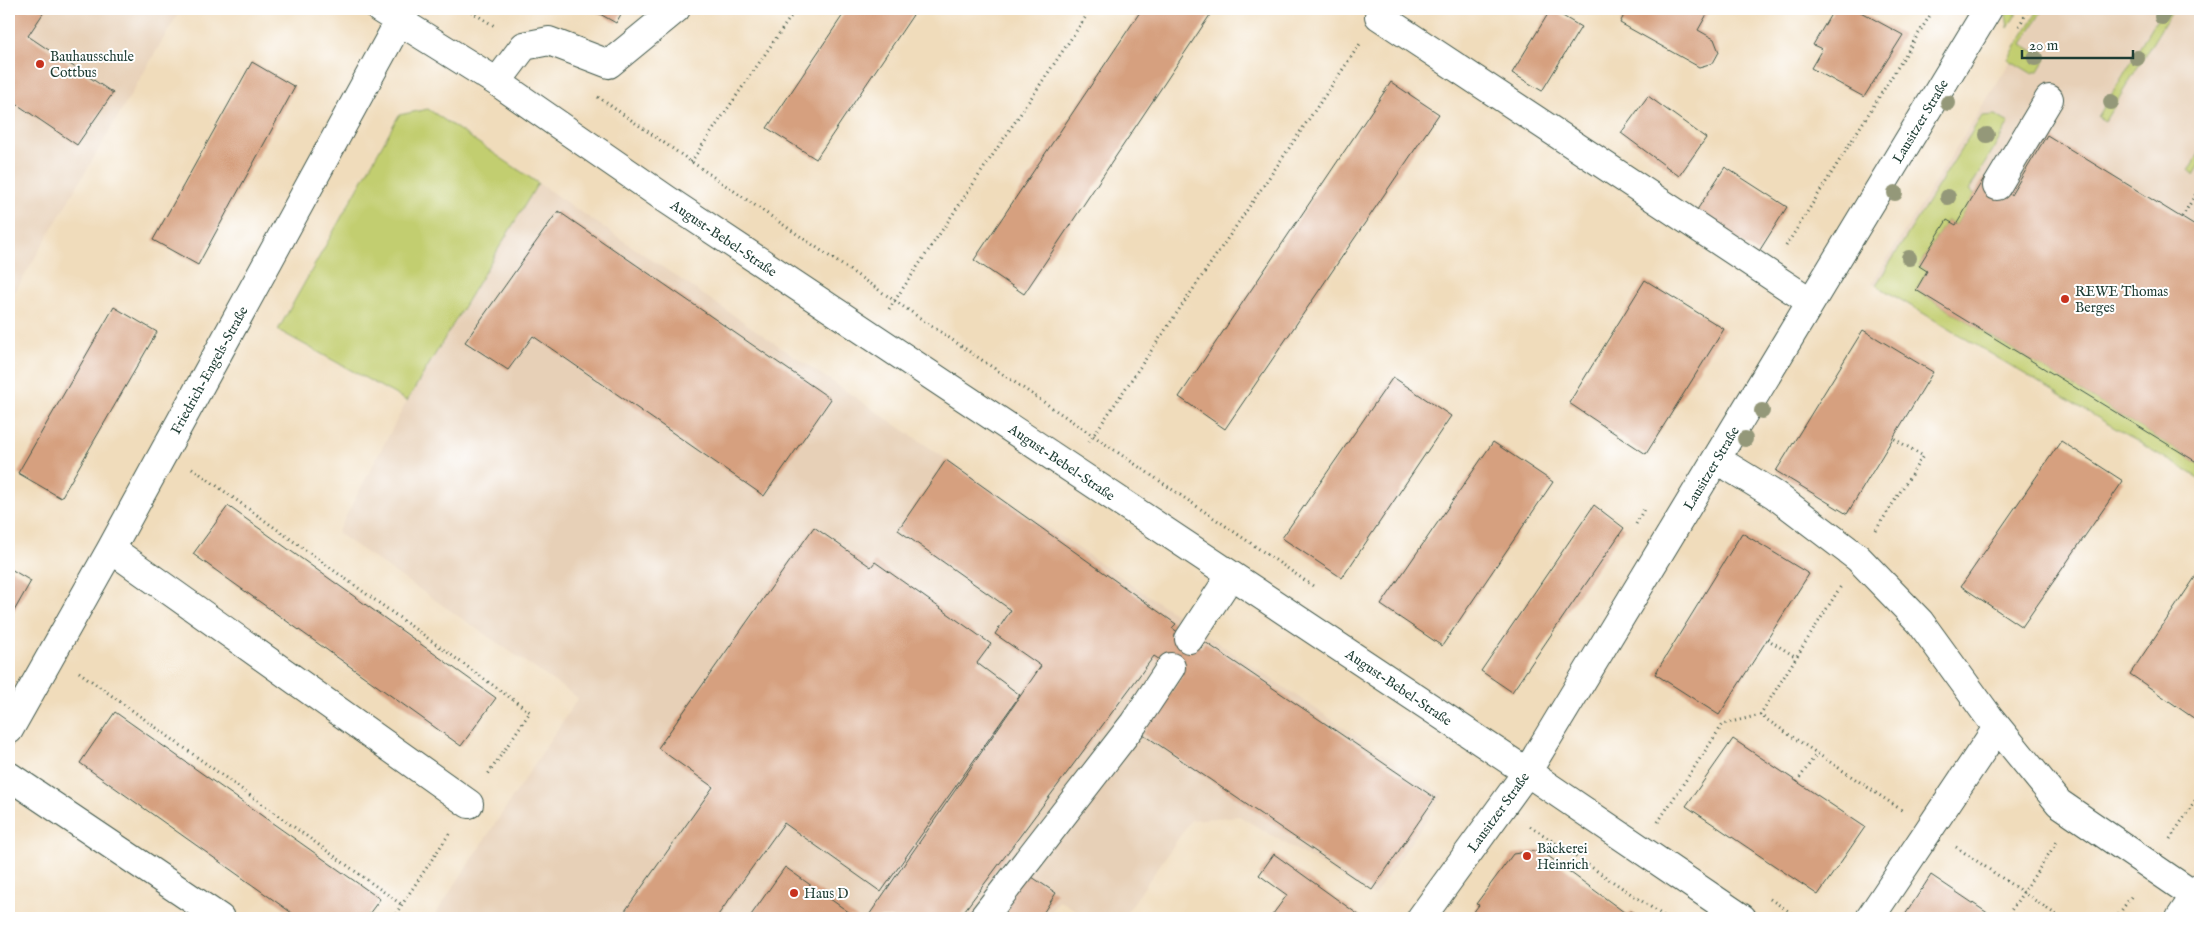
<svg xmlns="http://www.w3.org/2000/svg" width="2209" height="927" viewBox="0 0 2209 927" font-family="'IM FELL English',serif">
	<rect width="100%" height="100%" fill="#fff"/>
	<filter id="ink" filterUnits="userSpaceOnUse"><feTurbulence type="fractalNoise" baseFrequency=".02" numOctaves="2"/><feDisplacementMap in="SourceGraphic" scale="10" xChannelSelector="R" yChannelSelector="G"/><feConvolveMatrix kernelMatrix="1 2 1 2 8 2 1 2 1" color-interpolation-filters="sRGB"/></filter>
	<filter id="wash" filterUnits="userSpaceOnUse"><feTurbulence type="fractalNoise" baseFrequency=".0096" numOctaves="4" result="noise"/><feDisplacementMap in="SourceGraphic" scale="20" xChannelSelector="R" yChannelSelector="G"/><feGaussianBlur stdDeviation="1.12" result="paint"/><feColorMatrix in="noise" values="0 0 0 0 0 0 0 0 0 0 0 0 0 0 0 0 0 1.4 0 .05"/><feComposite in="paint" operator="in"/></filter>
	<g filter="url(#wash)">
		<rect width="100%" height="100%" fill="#f0dcbb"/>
		<path fill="#e7d0b7" d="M9,9H181L9,302Z
			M2043,9H2200V479L1872,283Z
			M538,183L1443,795L1374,896L1239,816L1191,820L1123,918H1088L1059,900L1046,918H433L578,698L337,533L407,401Z"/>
		<path fill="#c2ce6f" stroke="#708652" d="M2005,9H2019L2008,28V27Z
			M2039,9H2043L2022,44L2046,59L2039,71L2031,73L2008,59Z
			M2163,9H2173L2105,121L2098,117Z
			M428,109L538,183L407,401L278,330L399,115Z
			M1995,115L2009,123L1969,190L1975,194L1956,225L1947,220L1919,266L1927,271L1916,290L2200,464V479L1876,285L1982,116Z
			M2200,152V165L2194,175L2189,171Z"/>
		<g id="blocks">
			<path fill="#d6a07f" d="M9,9H46L28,36L113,93L77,145L9,99Z
				M591,9H624L616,23Z
				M847,9H917L816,159L767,128Z
				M1142,9H1214L1024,294L974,260Z
				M1551,9L1581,27L1542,91L1512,73Z
				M1627,9H1710L1698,30L1714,39L1719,52L1713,63L1699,67L1620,23Z
				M1834,9H1855L1903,35L1864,97L1811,68L1822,49L1813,45Z
				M252,62L295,87L198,265L153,240Z
				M1391,82L1439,114L1225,429L1179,397Z
				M1648,96L1706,138L1679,176L1621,133Z
				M2047,135L2200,229V464L1916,290L1927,271L1919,266L1947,220L1956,225L1984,178L2011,195Z
				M1725,167L1787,207L1758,253L1695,213Z
				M558,211L831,399L764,496L533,336L508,370L465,342Z
				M1645,280L1724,329L1646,454L1569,403Z
				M114,307L157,332L61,498L18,473Z
				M1863,330L1933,372L1847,514L1776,471Z
				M1393,377L1451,416L1342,578L1282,538Z
				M2061,441L2123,481L2022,627L1961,586Z
				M1493,442L1553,482L1442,646L1381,605Z
				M946,460L1176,624L1172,628L1201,648L1205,642L1435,798L1372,890L1143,734L1183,675L1154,656L959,918H867L1041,666L995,634L1011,610L898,530Z
				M1594,505L1624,528L1512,692L1481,671Z
				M228,506L496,698L461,746L193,554Z
				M814,527L871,567L875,562L991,644L977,663L1020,695L881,892L784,823L716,918H620L713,787L658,748Z
				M1742,533L1809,574L1719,715L1655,674Z
				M9,568L31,581L9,620Z
				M2200,570V711L2195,719L2130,674Z
				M115,712L380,899L366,918H299L80,763Z
				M1733,739L1865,827L1818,895L1686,806Z
				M1540,850L1628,915L1631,911L1641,918H1469L1479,905L1476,904L1513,854Z
				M1274,854L1363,918H1270L1287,895L1259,875Z
				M785,867L857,918H749Z
				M1023,871L1056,893L1040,918H990Z
				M1931,875L1995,918H1903Z"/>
		</g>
	</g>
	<g filter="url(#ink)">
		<use href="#blocks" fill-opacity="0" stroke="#3e5548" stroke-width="1"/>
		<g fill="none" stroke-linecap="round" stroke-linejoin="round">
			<defs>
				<path id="minor" d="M380,9L497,82L666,199L1527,772L1742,918
					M1379,16L1811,302
					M497,82L524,46L549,41L609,64L676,9
					M1997,186L2049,99
					M1716,459L1775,495L1858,558L1920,622L1989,717L2059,803L2195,896
					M111,549L469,804
					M1189,639L1231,575
					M9,730L111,549L406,9
					M9,776L220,918
					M983,918L1134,723L1171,667
					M1421,918L1527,772L1988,9
					M1870,918L1997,728
					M2180,918L2200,888"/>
			</defs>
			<use href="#minor" stroke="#3e5548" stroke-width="30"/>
			<path stroke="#3e5548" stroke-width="3" stroke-dasharray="1 4" stroke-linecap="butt" d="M467,9L496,27
				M2019,26L2029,9
				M598,97C835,262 1075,422 1313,586
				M691,162L796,9
				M2182,217L2200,187
				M1786,246L1934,9
				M889,309L1091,9
				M1089,442L1360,44
				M192,468L530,712L487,776
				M1636,524L1645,507
				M1876,530L1923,456L1893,438
				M1767,639L1796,657
				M79,672L402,905
				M1760,715L1841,586
				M1797,782L1817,753
				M1658,822L1723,724L1760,715L1903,811
				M1530,826L1667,918
				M2170,839L2200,793
				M1956,847L2061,918
				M1770,899L1799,918
				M9,913L17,918
				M393,918L451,831
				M2006,918L2057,842
				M2116,918L2133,894"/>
			<use href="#minor" stroke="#fff" stroke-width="28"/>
		</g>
		<g fill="#949879">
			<circle cx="2162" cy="17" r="8"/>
			<circle cx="2035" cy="58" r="8"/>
			<circle cx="2137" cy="58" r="8"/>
			<circle cx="2111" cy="102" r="8"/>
			<circle cx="1948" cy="103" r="8"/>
			<circle cx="1987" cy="135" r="8"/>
			<circle cx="1895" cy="193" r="8"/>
			<circle cx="1948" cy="197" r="8"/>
			<circle cx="1909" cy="258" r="8"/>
			<circle cx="1762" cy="411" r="8"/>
			<circle cx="1745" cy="439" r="8"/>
		</g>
	</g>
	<g fill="#c8321e" stroke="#fff" stroke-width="2">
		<circle cx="40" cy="64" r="5"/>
		<circle cx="2065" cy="299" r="5"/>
		<circle cx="1527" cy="856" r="5"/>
		<circle cx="794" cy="893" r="5"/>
	</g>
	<g text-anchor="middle" stroke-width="4" stroke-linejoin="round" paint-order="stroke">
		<g font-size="14" fill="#1f3d34" stroke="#fff" text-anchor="start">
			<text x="50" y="61">Bauhausschule<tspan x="50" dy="16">Cottbus</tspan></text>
			<text x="2075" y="296">REWE Thomas<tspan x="2075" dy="16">Berges</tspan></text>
			<text x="1537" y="853">Bäckerei<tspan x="1537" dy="16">Heinrich</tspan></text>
			<text x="804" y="898">Haus D</text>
		</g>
		<g font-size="14" fill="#1f3d34" stroke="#fff">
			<text transform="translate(1920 121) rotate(-59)" y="5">Lausitzer Straße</text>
			<text transform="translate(724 238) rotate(34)" y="5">August-Bebel-Straße</text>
			<text transform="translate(209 370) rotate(-61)" y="5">Friedrich-Engels-Straße</text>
			<text transform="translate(1062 462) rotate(34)" y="5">August-Bebel-Straße</text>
			<text transform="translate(1711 468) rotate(-59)" y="5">Lausitzer Straße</text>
			<text transform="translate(1399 687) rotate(34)" y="5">August-Bebel-Straße</text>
			<text transform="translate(1498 812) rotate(-54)" y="5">Lausitzer Straße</text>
		</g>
	</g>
	<rect width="2209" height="927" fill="none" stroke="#fff" stroke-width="30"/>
	<path d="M2022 50v8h111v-8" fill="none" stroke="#1f3d34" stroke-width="2.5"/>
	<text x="2029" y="50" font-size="15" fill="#1f3d34" stroke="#ffffff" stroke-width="4" paint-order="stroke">20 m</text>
</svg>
